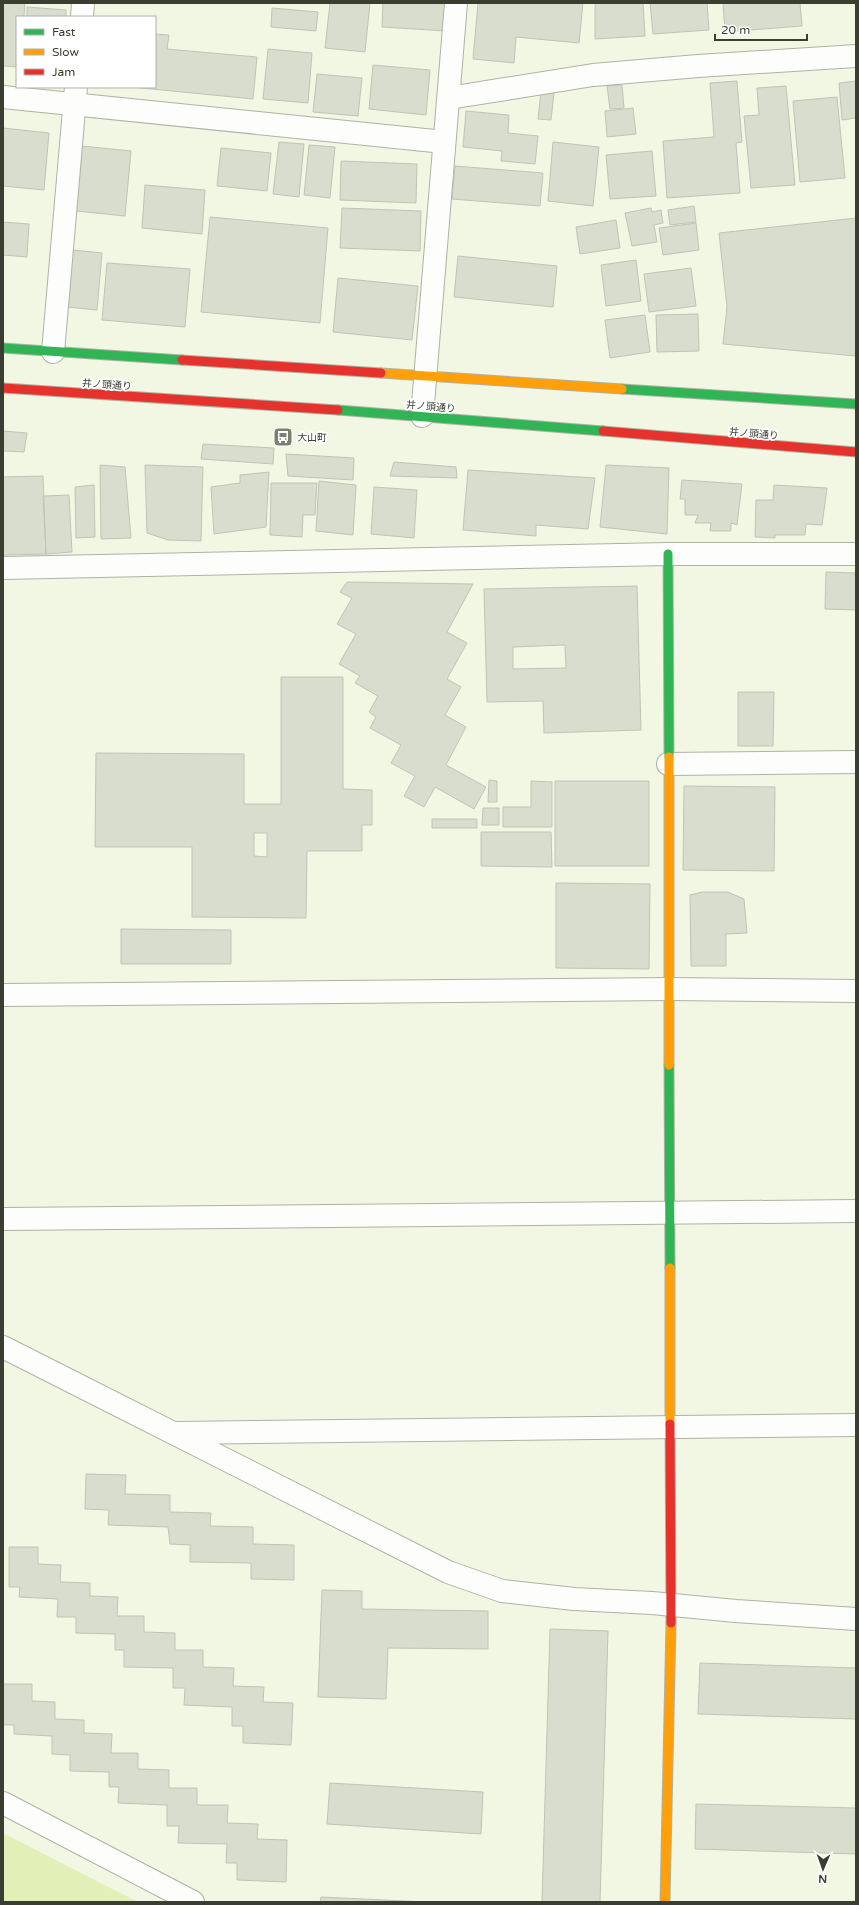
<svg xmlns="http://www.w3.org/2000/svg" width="859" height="1905" viewBox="0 0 859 1905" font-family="'Varela Round','Noto Sans JP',sans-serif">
	<rect width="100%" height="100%" fill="#f2f7e3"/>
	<path fill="#e2f0b8" d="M3,1833L138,1902H3Z"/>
	<path fill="#d9ddcd" stroke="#c0c4b5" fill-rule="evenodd" d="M3,3H25L24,17H17V67L3,66Z
		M330,3H370L365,52L325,48Z
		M383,3H447L446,31L382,27Z
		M478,3H583L579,43L516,37L514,63L473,59Z
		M595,3H643L645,36L595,39Z
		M650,3H707L709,30L653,34Z
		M723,3H800L802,26L725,32Z
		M27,7L66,10V17H27Z
		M272,8L318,12L316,31L271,27Z
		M155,34L169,35L167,49L257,57L253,99L132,87H155Z
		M268,49L312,53L308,103L263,99Z
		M373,65L430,70L426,115L369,109Z
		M317,74L362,78L358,116L313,112Z
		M737,81L742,142L736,143L740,193L667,198L663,141L714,137L710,83Z
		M856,81V118L842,120L839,83Z
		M622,85L624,108L610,109L607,86Z
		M786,86L795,185L751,188L744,116L759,115L757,88Z
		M541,91L554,93L551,120L538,119Z
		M837,97L845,178L800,182L793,101Z
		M633,108L636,134L607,137L605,111Z
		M466,111L509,115L508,133L538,136L535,164L501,161L502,151L463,147Z
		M3,128L49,133L44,190L3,186Z
		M279,142L304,144L299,197L273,194Z
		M553,142L599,147L593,206L548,201Z
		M309,145L335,147L330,198L304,195Z
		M82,146L131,151L125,216L76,211Z
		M221,148L271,153L267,191L217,186Z
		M652,151L656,196L610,199L606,155Z
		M341,161L417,164L416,203L340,200Z
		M455,166L543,173L540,206L452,199Z
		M145,185L205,190L202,234L142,228Z
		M694,206L696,222L670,225L668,210Z
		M342,208L421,211L420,251L340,248Z
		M651,208L652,212L661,210L663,223L654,225L657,242L632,246L625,213Z
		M210,217L328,228L320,323L201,312Z
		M856,218V356L723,344L727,307L719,233Z
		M616,220L620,248L580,254L576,227Z
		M3,222L29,224L27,257L3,255Z
		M696,223L699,250L663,255L659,228Z
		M73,250L102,253L97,310L67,307Z
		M458,256L557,266L553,307L454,297Z
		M636,260L641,301L606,306L601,265Z
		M107,263L190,269L185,327L102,320Z
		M691,268L696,306L649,312L644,274Z
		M338,278L418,286L412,340L333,332Z
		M698,314L699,351L657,352L656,315Z
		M645,315L650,352L610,358L605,320Z
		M3,431L27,433L24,452L3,451Z
		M203,444L274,448L273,464L201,459Z
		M286,454L354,458L353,480L288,476Z
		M394,462L456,467L457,478L390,476Z
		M100,465L125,467L131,538L101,539Z
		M145,465L203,467L201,541L168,540L147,533Z
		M606,465L669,468L667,534L600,527Z
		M468,470L595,478L588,529L536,525V536L463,530Z
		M269,472L266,527L214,534L211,487L240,483V475Z
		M43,476L46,554L3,555V477Z
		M682,480L742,484L737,525L731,523V531H710L711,523H695L698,515H685V499H680Z
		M319,481L356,485L353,535L316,531Z
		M271,483H317L315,515H303L302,537L270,535Z
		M94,485L95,537L76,538L75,487Z
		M774,485L827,488L822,525L806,524L805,535H775V538L755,537L756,500H773Z
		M374,487L417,490L414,538L371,534Z
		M69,495L72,552L46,554L43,496Z
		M826,572L856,573V610L825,609Z
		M347,582L473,584L447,632L467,643L447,679L461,687L445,715L466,727L446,765L486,787L474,809L435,787L424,807L404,796L415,776L391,763L401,745L370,728L376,717L369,712L378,696L355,683L360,676L339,664L356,634L337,624L352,598L340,592Z
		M637,586L641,730L544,733L543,701L487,702L484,589ZM565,645L566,668L513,669V647Z
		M281,677H343V789L372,790V825H362V851H307L306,918L192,917V847H95L96,753L244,754V804H281ZM254,833H267V857L254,856Z
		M738,692H774L773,746H738Z
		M489,780L497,781V802H488Z
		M531,781L552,782V827H503V807H531Z
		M555,781H649V866H555Z
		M684,786L775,787L774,871L683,870Z
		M483,808H499V825H482Z
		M432,819H477V828H432Z
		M481,832H551L552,867L481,866Z
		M556,883L650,884L649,969L556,968Z
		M702,892H728L744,899L747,933L726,934V966H691L690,895Z
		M121,929L231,930V964H121Z
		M86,1474L126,1475L125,1494L170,1495V1512L211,1513L210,1526L253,1527V1544L294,1545V1580L251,1579V1563L190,1562V1545L170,1544L168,1527L108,1525L109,1510L85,1509Z
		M9,1547H38V1564L61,1565L60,1582L90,1583V1596L118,1597L117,1616H144V1632L175,1633V1650H203V1667L234,1668L233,1686L264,1687L263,1702L293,1703L291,1745L243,1743V1726H232V1707L184,1705L185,1688H173V1668L124,1667V1650H115V1634L76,1633V1617H57L58,1599L19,1597L20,1587H9Z
		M322,1590L362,1591V1609L488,1611V1649L388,1648L386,1699L318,1697Z
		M550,1629L608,1631L600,1902H542Z
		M700,1663L856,1668V1719L698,1714Z
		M3,1684H32V1701L55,1702V1719L84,1720V1733L112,1734L111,1753H138V1769L169,1770V1788H197V1805H228L227,1823L258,1824L257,1839L287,1840L286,1882L237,1880V1863H226L227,1844L178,1843L179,1826H167V1805L118,1803L119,1787H109V1772L70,1771V1755L52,1754V1736L14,1734V1725H3Z
		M330,1783L483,1792L481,1834L327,1824Z
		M696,1804L856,1808V1854L695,1849Z
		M321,1897L427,1902H320Z"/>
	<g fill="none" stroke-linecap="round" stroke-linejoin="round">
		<defs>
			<path id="street" d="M82,17L83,3
				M3,97L444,142
				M449,98L593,75L698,66L856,56
				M53,352L76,87
				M422,416L456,3
				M3,568L668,554H856
				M668,764L856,762
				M3,995L669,989L856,991
				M3,1219L856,1211
				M3,1347L448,1572L502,1591L574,1599L652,1603L736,1611L856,1619
				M177,1433L856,1425
				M3,1803L193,1902"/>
			<path id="fast" d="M3,348L182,360
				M622,389L856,404
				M338,410L603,431
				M668,554L669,757
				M669,1065L670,1268"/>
			<path id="slow" d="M381,373L622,389
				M669,757V1065
				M670,1268V1424
				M665,1902L671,1623"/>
			<path id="jam" d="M182,360L381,373
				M3,388L338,410
				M603,431L856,452
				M670,1424L671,1623"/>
		</defs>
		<use href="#street" stroke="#aeb2a3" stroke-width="24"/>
		<use href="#fast" stroke="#aeb2a3" stroke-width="11"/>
		<use href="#slow" stroke="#aeb2a3" stroke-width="11"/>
		<use href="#jam" stroke="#aeb2a3" stroke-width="11"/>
		<use href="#street" stroke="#fdfefb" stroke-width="22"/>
		<use href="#fast" stroke="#30b455" stroke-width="9"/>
		<use href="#slow" stroke="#ff9f0a" stroke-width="9"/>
		<use href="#jam" stroke="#e5322d" stroke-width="9"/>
	</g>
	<defs>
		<symbol id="bus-square" viewBox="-11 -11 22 22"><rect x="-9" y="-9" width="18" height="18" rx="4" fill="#7a7f6f" stroke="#fff"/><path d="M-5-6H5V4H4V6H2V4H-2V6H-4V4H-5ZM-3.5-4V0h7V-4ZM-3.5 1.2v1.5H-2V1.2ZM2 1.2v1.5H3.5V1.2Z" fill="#fff"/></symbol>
	</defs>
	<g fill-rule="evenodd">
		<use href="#bus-square" x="272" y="426" width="22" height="22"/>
	</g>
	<g text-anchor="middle" stroke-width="3.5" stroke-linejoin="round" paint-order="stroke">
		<g font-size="10" fill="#3a3e30" stroke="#fff">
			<text transform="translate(107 384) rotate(4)" y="4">井ノ頭通り</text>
			<text transform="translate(431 406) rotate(5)" y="4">井ノ頭通り</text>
			<text transform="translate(754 433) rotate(5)" y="4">井ノ頭通り</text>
		</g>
		<g font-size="10" fill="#3a3e30" stroke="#fff" text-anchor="start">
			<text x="297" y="441">大山町</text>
		</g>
	</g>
	<rect width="859" height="1905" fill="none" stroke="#3a3e30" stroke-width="8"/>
	<rect x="16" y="16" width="140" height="72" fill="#ffffff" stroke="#b0b2ac"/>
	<rect x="24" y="29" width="20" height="6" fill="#30b455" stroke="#b0b2ac"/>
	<text x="52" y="36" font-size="12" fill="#3a3e30">Fast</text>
	<rect x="24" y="49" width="20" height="6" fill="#ff9f0a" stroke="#b0b2ac"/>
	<text x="52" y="56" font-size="12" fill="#3a3e30">Slow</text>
	<rect x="24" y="69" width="20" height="6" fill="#e5322d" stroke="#b0b2ac"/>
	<text x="52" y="76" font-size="12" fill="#3a3e30">Jam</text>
	<g transform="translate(823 1869) rotate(182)" stroke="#ffffff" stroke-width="3" paint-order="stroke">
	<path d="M0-3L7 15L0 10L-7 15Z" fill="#3a3e30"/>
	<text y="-6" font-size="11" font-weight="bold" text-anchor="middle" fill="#3a3e30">N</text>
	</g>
	<path d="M715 34v6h92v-6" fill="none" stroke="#3a3e30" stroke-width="2"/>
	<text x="721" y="34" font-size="12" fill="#3a3e30" stroke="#ffffff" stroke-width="3" paint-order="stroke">20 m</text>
</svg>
